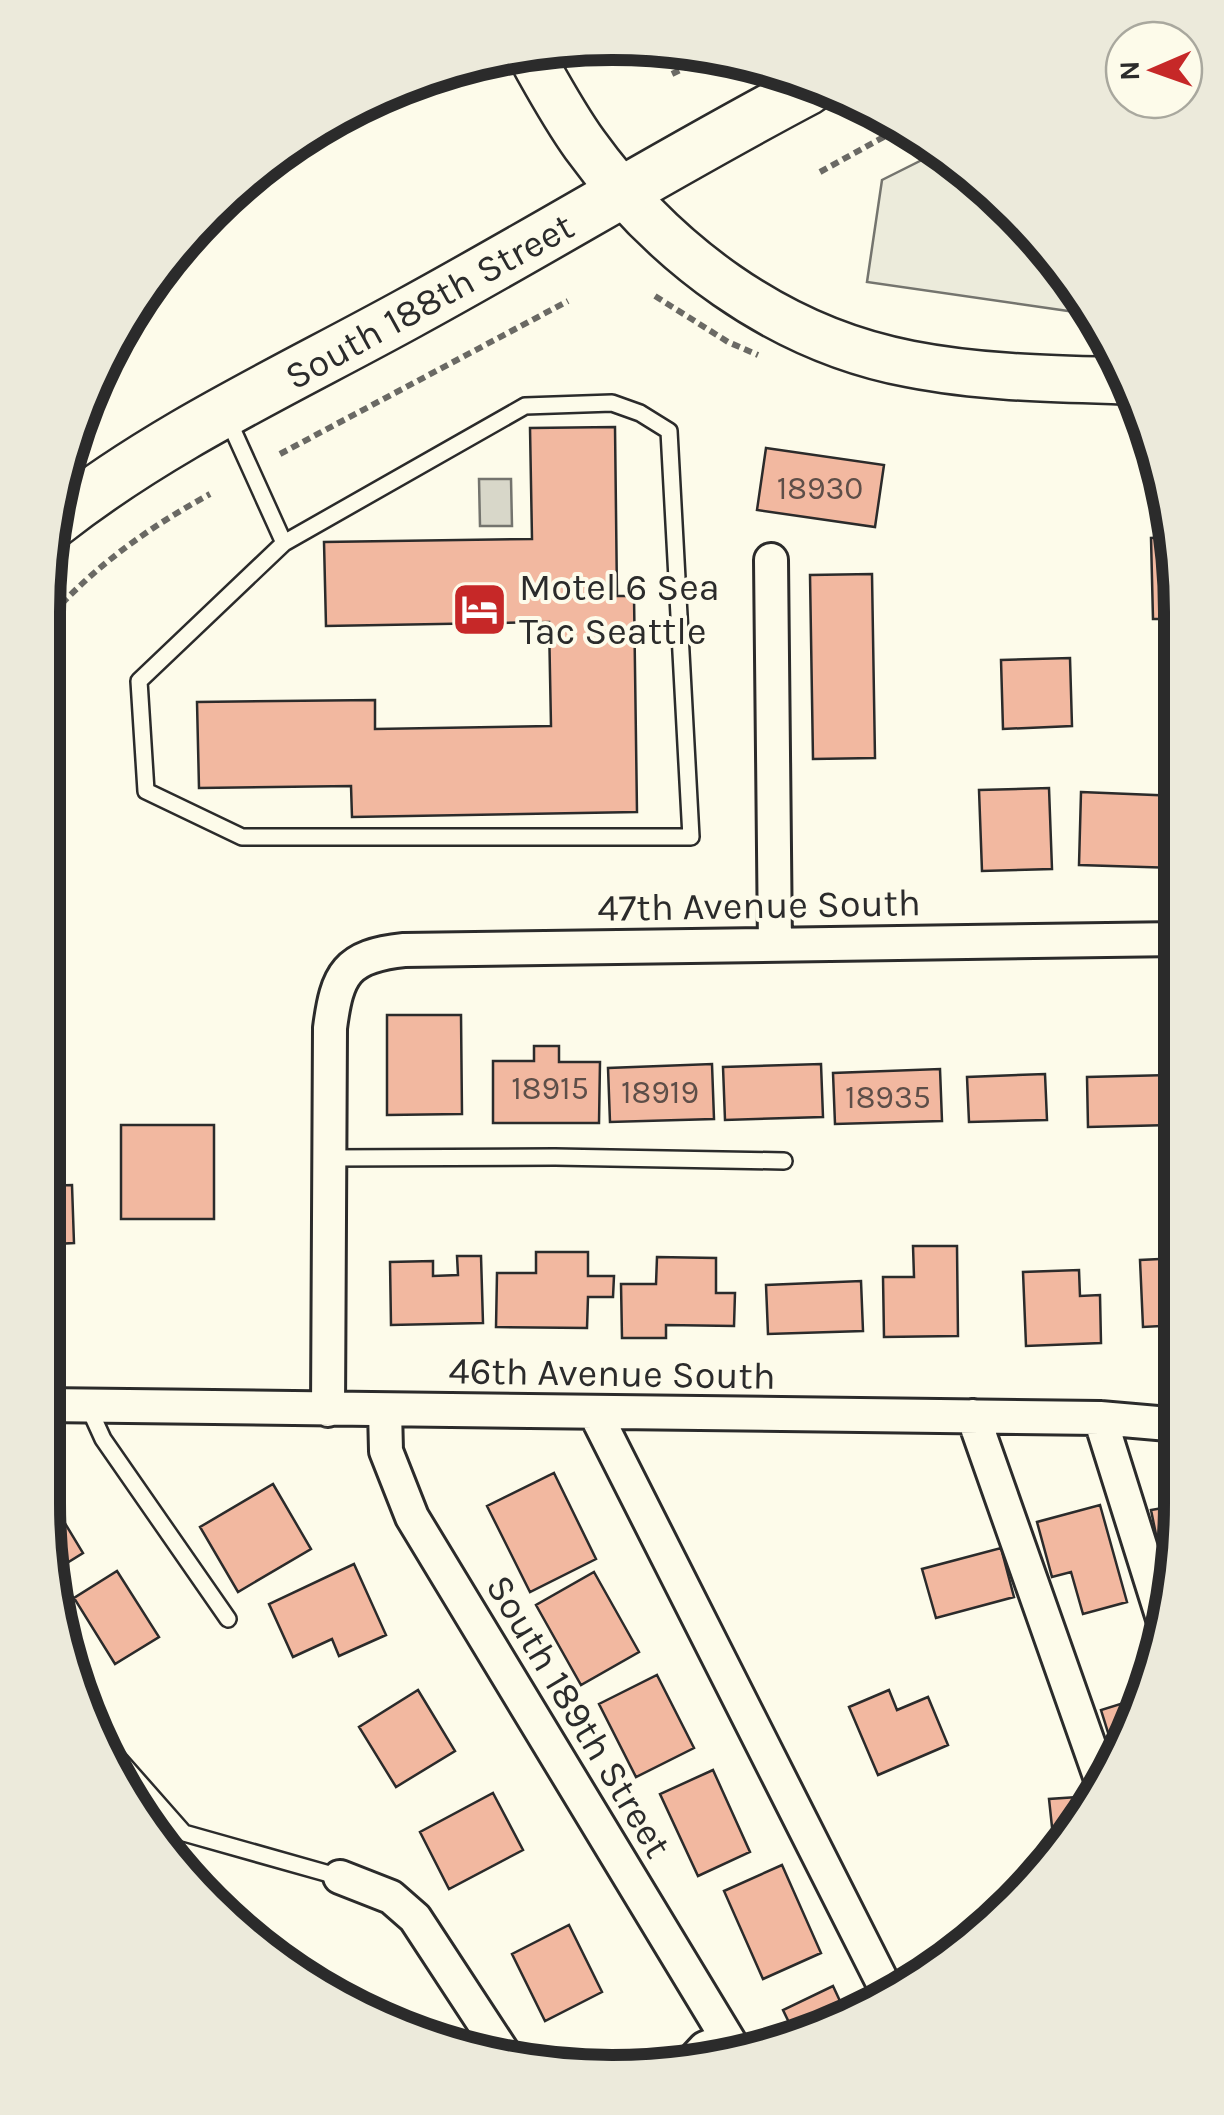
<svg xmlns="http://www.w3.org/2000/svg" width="1224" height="2115" viewBox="0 0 1224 2115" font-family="Karla,sans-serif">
	<rect width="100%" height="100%" fill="#fdfbea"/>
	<path fill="#ecebdb" stroke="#74746e" stroke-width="2.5" d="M942,150L1015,210L1096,315L867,282L882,180Z"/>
	<path fill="#d8d7c9" stroke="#74746e" stroke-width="2.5" d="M479,479H511L512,526H480Z"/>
	<path fill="#f2b8a0" stroke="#2b2b2b" stroke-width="2.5" d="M615,427L617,596H634L637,812L352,817L351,786L199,788L197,702L375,700V729L551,726L549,622L326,626L324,542L532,539L530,428Z
		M766,448L884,465L875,527L757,510Z
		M1173,537L1180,574V619H1153L1151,538Z
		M872,574L875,758L813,759L810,575Z
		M1070,658L1072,726L1003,729L1001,660Z
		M1049,788L1052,869L982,871L979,790Z
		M1081,792L1178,796L1176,868L1079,865Z
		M387,1015H461L462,1114L387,1115Z
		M534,1046H559V1062H600L599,1123H493V1061H534Z
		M712,1064L714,1119L610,1122L608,1068Z
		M821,1064L823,1117L725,1120L723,1067Z
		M940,1069L942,1121L835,1124L833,1073Z
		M1045,1074L1047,1120L969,1122L967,1077Z
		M1170,1075L1171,1125L1088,1127L1087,1077Z
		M121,1125H214V1219H121Z
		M72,1185L74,1243L56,1244V1265H43V1186Z
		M913,1246H957L958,1336L884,1337L883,1277H914Z
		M536,1252H588V1276H614L613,1297H588L587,1328L496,1327L497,1273H536Z
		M457,1256H481L483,1323L391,1325L390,1262L433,1261V1276L458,1275Z
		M657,1257L716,1258V1293H735L734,1326L666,1325V1338H622L621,1284H656Z
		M1180,1258V1325L1143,1327L1140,1260Z
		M1079,1270L1080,1296L1100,1295L1101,1343L1026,1346L1023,1272Z
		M861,1281L863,1331L768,1334L766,1285Z
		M554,1473L596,1559L530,1592L487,1506Z
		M273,1484L311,1549L238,1592L200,1527Z
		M43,1487L83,1553L54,1571L42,1503Z
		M1100,1505L1127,1602L1083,1614L1071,1572L1052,1577L1037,1522Z
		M1180,1505V1541L1176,1562L1162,1564L1151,1510Z
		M1001,1548L1014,1597L936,1618L922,1569Z
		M354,1564L386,1635L339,1656L332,1639L293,1657L269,1604Z
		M117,1571L159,1637L115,1664L74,1598Z
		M594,1572L639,1652L581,1685L536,1605Z
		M657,1675L694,1748L636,1777L599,1704Z
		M418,1690L455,1751L396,1787L359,1727Z
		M889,1690L897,1710L928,1697L948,1745L878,1775L849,1707Z
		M1146,1696L1116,1758L1101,1710Z
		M713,1770L750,1852L698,1876L660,1794Z
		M493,1793L523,1850L449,1889L420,1832Z
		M1092,1796L1093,1805L1086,1819L1055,1855L1049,1799Z
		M782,1865L821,1953L763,1979L724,1891Z
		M569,1925L602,1992L545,2021L512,1954Z
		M833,1986L847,2016L863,2008L829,2029L796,2037L783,2010Z"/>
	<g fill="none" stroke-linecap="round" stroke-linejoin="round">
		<defs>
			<path id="lane" d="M227,417L284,543L139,681L146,791L242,837H691L669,431L640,413L612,403L525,406L284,543
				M330,1158L555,1157L784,1161
				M88,1406L103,1439L228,1619
				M102,1740L184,1833L340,1877"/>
			<path id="street" d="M771,560L775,945
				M43,1405L1100,1418L1180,1425
				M328,1410L330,1028C337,974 346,956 404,950L1180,939
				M385,1410L386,1451L412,1517L735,2051
				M595,1413L888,1993
				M973,1416L1103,1785
				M1100,1418L1164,1622
				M340,1877L391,1897L415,1918L506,2057
				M693,2061L705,2048L727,2039"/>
			<path id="secondary" d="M530,54C547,84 564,116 585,145C663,253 777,339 910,364C981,378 1057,379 1129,381"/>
			<path id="primary" d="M54,522C162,437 289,379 409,313C543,240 673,160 808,89"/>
		</defs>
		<use href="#lane" stroke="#2b2b2b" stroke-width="20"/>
		<use href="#street" stroke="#2b2b2b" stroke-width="38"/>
		<use href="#secondary" stroke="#2b2b2b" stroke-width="50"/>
		<use href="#primary" stroke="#2b2b2b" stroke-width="55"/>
		<path stroke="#6a6964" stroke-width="6" stroke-dasharray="8 5" stroke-linecap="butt" d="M672,74L716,53
			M820,172L902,127
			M655,296L728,342L758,355
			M280,454L568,301
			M44,623C92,568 146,529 210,494"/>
		<use href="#lane" stroke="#fdfbea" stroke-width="15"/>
		<use href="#street" stroke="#fdfbea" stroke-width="32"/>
		<use href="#secondary" stroke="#fdfbea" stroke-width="45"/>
		<use href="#primary" stroke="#fdfbea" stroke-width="50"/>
	</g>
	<defs>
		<symbol id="hotel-square" viewBox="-11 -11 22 22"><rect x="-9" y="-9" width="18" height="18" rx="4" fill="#c62828" stroke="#fdfbea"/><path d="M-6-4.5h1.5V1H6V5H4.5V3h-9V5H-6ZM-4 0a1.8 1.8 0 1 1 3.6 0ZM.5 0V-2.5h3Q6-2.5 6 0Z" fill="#fff"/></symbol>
	</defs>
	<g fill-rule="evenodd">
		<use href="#hotel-square" x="448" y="578" width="63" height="63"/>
	</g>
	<g text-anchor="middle" stroke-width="8" stroke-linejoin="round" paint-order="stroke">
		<g font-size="32" fill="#5d4e48">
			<text x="820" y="499">18930</text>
			<text x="550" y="1099">18915</text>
			<text x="660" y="1103">18919</text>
			<text x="888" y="1108">18935</text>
		</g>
		<g font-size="38" fill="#2b2b2b" stroke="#fdfbea">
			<text transform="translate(429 301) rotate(-29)" y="13">South 188th Street</text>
			<text transform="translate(759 905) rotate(-1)" y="13">47th Avenue South</text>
			<text transform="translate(612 1373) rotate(1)" y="13">46th Avenue South</text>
			<text transform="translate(579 1716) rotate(59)" y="13">South 189th Street</text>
		</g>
		<g font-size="38" fill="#2b2b2b" stroke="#fdfbea" text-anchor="start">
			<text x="519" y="600">Motel 6 Sea<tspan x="519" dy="44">Tac Seattle</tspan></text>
		</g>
	</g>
	<path d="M0 0H1224V2115H0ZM612 60H612A552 552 0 0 1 1164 612V1503A552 552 0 0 1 612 2055H612A552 552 0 0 1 60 1503V612A552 552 0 0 1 612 60Z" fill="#eceadb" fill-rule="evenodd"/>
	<path fill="none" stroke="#2b2b2b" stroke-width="12" d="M612 60H612A552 552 0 0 1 1164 612V1503A552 552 0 0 1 612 2055H612A552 552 0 0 1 60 1503V612A552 552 0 0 1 612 60Z"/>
	<g transform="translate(1154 70) rotate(268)"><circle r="48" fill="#fdfbea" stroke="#a9a89e" stroke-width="2.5"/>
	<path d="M0-8L18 38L0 25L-18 38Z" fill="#c62828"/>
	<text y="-15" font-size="28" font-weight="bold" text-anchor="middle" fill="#2b2b2b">N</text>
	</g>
</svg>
